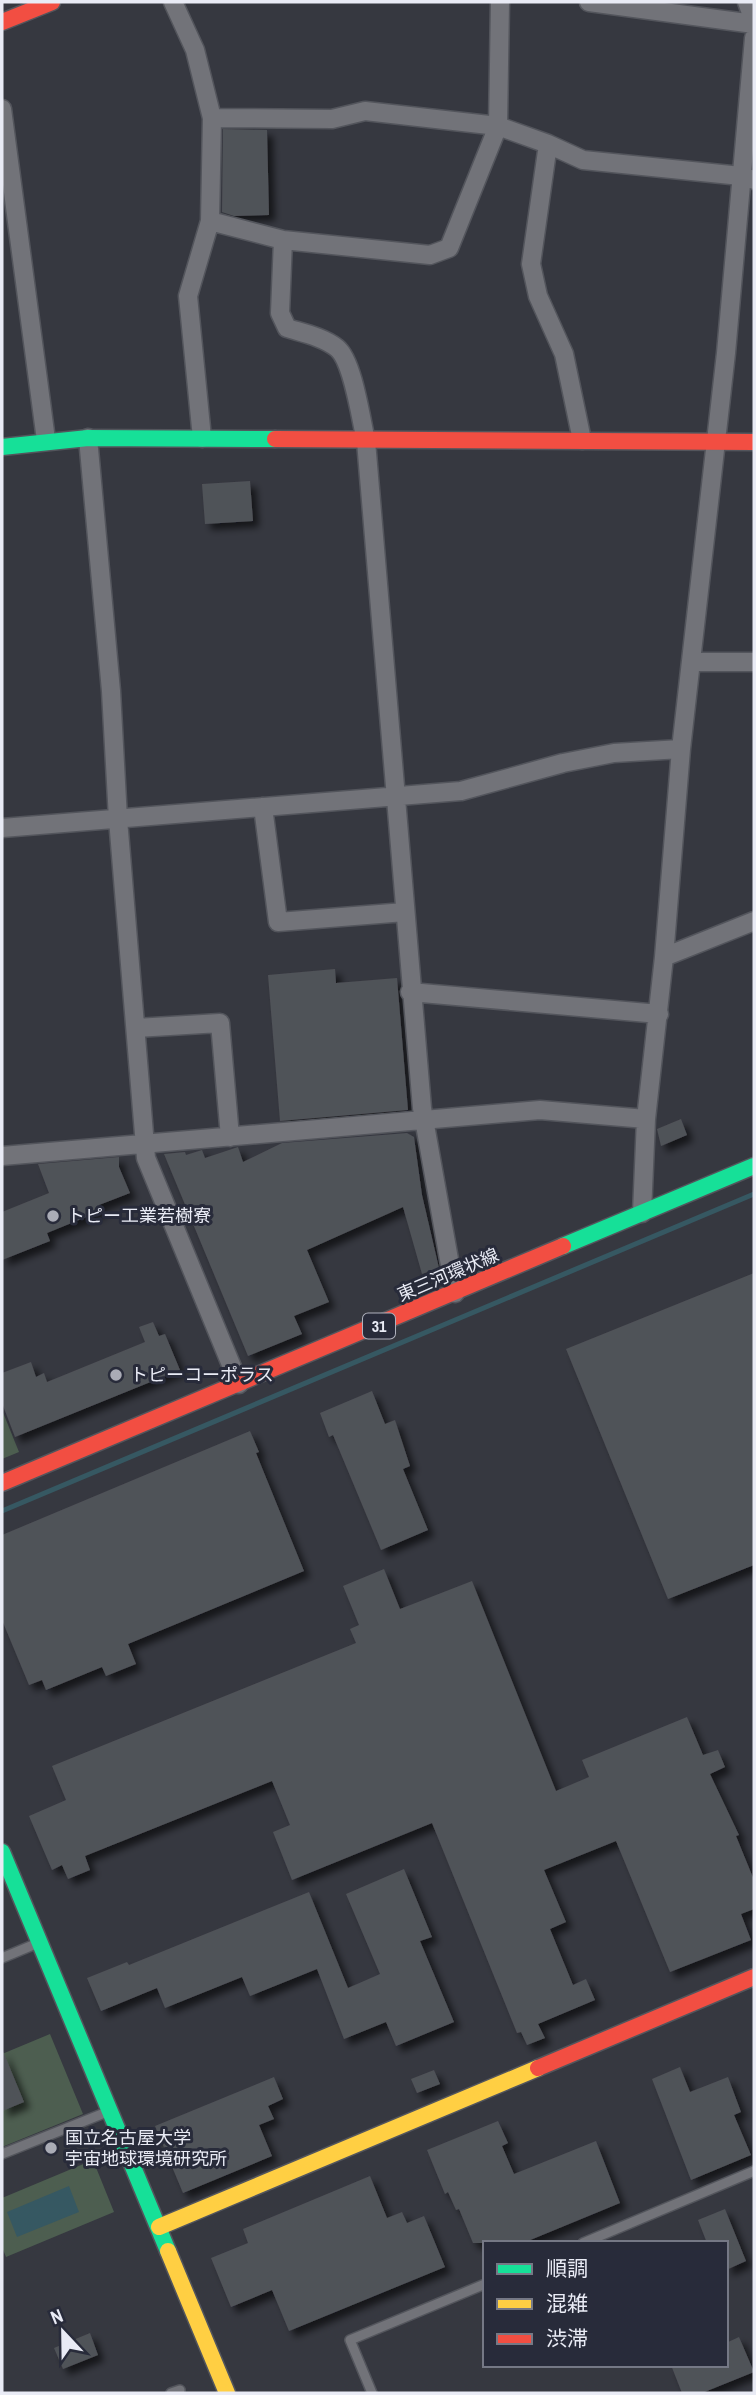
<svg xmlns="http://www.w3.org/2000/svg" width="756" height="2395" viewBox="0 0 756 2395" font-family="'Archivo Narrow','Noto Sans JP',sans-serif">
	<defs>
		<filter id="shadow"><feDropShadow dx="6" dy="6" stdDeviation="3.5" flood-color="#0009"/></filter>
	</defs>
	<rect width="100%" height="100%" fill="#363840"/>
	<path fill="#4d5e50" d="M2,1410L19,1452L2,1459Z
		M50,2034L83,2114L2,2147V2054Z
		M93,2160L114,2212L6,2257L2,2247V2198Z"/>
	<path fill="#365862" d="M69,2186L79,2212L17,2237L7,2212Z"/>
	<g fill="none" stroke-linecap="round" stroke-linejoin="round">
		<path stroke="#365862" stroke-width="5" d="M2,1511L754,1194"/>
	</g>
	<path fill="#505258" filter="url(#shadow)" d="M223,129L267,130L269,215L234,216L222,212Z
		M250,481L253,521L205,524L202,484Z
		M335,969L336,983L397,978L408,1110L280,1121L268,975Z
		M681,1119L687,1135L661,1146L657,1129Z
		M407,1133L414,1137L422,1195L439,1268L422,1274L403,1207L307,1250L329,1302L294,1316L302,1334L248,1356L164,1154L185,1152L186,1155L202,1150L205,1158L238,1147L243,1162L282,1143Z
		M119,1157V1167L130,1193L99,1205L101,1211L47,1233L50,1241L2,1260V1212L49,1193L38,1164Z
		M754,1273V1565L668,1599L566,1349Z
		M153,1322L159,1336L165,1334L180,1370L15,1437L2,1403V1373L31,1362L36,1377L44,1373L47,1382L145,1342L139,1327Z
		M372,1391L385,1424L395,1420L410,1466L403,1469L428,1530L381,1550L333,1435L329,1437L320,1413Z
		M250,1431L259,1452L256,1453L304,1571L128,1644L136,1664L106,1676L102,1667L46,1690L42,1680L29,1685L2,1620V1535Z
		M384,1569L400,1609L472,1581L556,1791L589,1777L582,1760L687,1717L703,1755L718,1750L725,1767L710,1774L739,1835L736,1836L754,1880V1909L741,1914L751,1940L670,1972L616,1841L544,1870L566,1922L550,1929L573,1985L586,1979L595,2000L538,2024L545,2038L527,2045L521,2032L517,2033L432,1823L292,1880L273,1832L290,1825L272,1781L85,1856L90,1870L68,1879L62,1865L52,1870L29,1816L66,1800L52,1766L356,1643L350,1629L359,1625L343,1586Z
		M404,1869L432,1937L420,1941L454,2022L396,2046L386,2022L344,2039L317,1969L250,1996L242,1977L165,2008L157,1988L101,2011L87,1978L127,1962L129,1965L309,1892L348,1988L380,1974L346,1894Z
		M2,2049L24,2102L2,2111Z
		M680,2067L690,2092L728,2077L741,2112L734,2115L751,2155L691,2180L652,2079Z
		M434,2070L440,2084L417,2093L411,2079Z
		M274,2077L283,2099L268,2106L274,2119L259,2125L272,2156L183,2193L155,2126Z
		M498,2121L508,2143L502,2146L514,2174L596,2141L620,2203L523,2243H473L459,2209L456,2210L448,2192L445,2194L427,2150Z
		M370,2176L387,2218L402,2212L407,2223L424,2216L445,2267L289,2331L272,2290L231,2307L211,2258L248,2243L243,2229Z
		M725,2209L746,2261L726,2270V2243H707L698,2220Z
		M90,2333L98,2355L63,2369L54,2348Z
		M739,2337L754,2372L702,2393H682L671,2365H726V2343Z"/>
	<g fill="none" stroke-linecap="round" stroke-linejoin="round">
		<defs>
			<path id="lane" d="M2,1958L38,1943
				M2,2154L107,2112
				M583,2243L754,2171
				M171,2393L180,2390
				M372,2393L350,2340L485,2284"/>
			<path id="street" d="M173,2L195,50L212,118L210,221L188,296L202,438
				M589,2L754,24
				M747,2L754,21
				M2,109L46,440
				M212,118L332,119L365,111L498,126L548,144L583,160L741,176L754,180
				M548,144L531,264L538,296L564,354L582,440
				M210,221L283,240L280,313L287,328C303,333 323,337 337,348C353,361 361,420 366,441L422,1108L455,1293
				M283,240L430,255L449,248L498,126L500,2
				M88,438L111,691L118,819L146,1158L239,1384
				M692,662H754
				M263,807L278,922L405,912
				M2,828L461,791L563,763L614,753L681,749
				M664,957L754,921
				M410,992L659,1014
				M136,1028L220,1023L230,1137
				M2,1156L540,1110L646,1119
				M642,1213L646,1119L664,957L681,749L726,353L754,38"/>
			<path id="fast" d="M2,447L88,438L275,439
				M563,1246L754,1166
				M2,1852L168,2251"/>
			<path id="slow" d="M159,2227L538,2068
				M168,2251L227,2393"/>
			<path id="jam" d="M2,22L52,2
				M275,439L754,442
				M2,1483L563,1246
				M538,2068L754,1977"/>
		</defs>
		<use href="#lane" stroke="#53555c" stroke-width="12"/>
		<use href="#street" stroke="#53555c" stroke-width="21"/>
		<use href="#fast" stroke="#53555c" stroke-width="19"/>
		<use href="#slow" stroke="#53555c" stroke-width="19"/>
		<use href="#jam" stroke="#53555c" stroke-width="19"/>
		<use href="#lane" stroke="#727379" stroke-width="9"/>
		<use href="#street" stroke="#727379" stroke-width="18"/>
		<use href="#fast" stroke="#16e098" stroke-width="16"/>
		<use href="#slow" stroke="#ffcf43" stroke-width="16"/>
		<use href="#jam" stroke="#f24e42" stroke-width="16"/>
	</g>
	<g fill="#aaacb6" stroke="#282b3a" stroke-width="2.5">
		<circle cx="53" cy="1216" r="7"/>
		<circle cx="116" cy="1375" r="7"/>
		<circle cx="51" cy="2148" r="7"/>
	</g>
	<g text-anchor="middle" stroke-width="6" stroke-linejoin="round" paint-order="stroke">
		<rect fill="#282b3a" stroke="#afb1bd" stroke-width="2" x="363" y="1313.5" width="32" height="25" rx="5"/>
		<g font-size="16" font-weight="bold" fill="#e9ebf5">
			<text x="379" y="1332">31</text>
		</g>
		<g font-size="18" fill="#e9ebf5" stroke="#282b3a" text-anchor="start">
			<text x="67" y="1222">トピー工業若樹寮</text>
			<text x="130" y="1381">トピーコーポラス</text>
			<text x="65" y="2144">国立名古屋大学<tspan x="65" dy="21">宇宙地球環境研究所</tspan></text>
		</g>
		<g font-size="18" fill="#e9ebf5" stroke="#282b3a">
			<text transform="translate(448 1275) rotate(-23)" y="6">東三河環状線</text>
		</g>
	</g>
	<rect width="756" height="2395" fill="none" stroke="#e9ebf5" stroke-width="7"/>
	<rect x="483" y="2241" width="245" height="126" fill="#282b3a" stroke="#757885" stroke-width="2"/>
	<rect x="497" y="2264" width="35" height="10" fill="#16e098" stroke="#757885" stroke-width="2"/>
	<text x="546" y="2276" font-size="21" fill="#e9ebf5">順調</text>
	<rect x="497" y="2299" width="35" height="10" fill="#ffcf43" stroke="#757885" stroke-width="2"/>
	<text x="546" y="2311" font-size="21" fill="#e9ebf5">混雑</text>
	<rect x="497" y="2334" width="35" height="10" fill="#f24e42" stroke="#757885" stroke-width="2"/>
	<text x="546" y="2346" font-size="21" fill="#e9ebf5">渋滞</text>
	<g transform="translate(63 2332) rotate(338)" stroke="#282b3a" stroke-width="5" paint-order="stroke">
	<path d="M0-5L12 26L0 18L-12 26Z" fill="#e9ebf5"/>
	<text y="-10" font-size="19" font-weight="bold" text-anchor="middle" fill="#e9ebf5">N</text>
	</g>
</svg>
